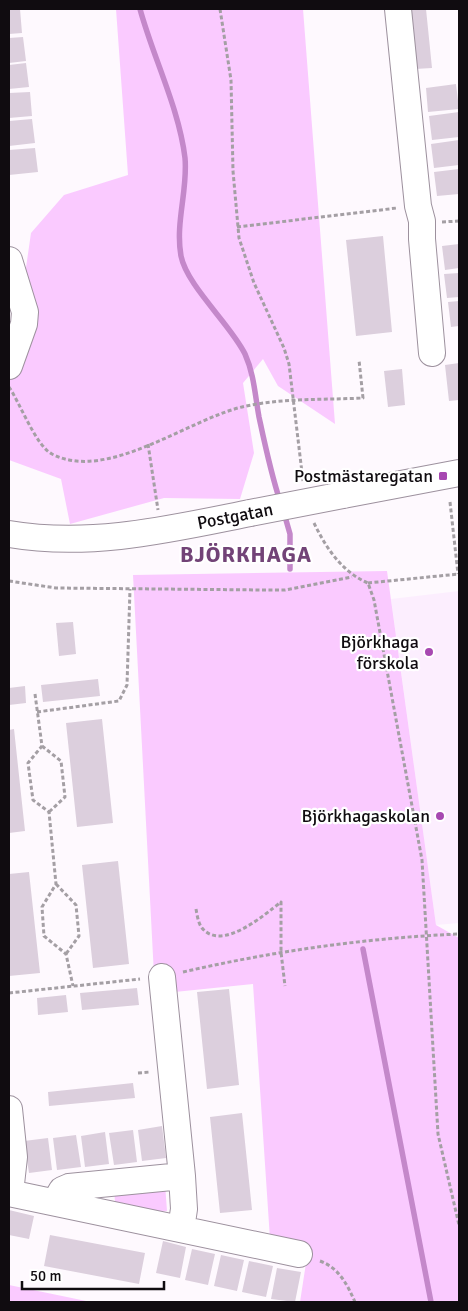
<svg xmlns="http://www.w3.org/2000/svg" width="468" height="1311" viewBox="0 0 468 1311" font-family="Signika,sans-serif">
	<rect width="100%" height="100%" fill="#fef9fe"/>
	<path fill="#fceefe" d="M459,591V923L436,925L391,599Z"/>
	<path fill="#facaff" d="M116,9H303L335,424L278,386L263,359L243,383L254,453L240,499L164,498L70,524L61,479L9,460V386L31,233L64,195L128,175Z
		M387,571L436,925L459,938V1302H300L306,1263L271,1254L253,984L155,994L133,575Z
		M165,1184L167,1211L145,1213L115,1202L114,1188Z
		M9,1285L91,1302H9Z"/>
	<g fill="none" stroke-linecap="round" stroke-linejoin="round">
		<path stroke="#c488ca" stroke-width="5.5" d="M140,9C153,57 179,108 185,158C188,190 175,223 181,256C187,286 231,325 245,354C254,374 255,395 259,417C265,445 271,474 280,501
			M284,513L290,534V569
			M363,949L431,1302"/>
	</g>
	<path fill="#dccfdd" d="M20,9L22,33L9,34V10Z
		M409,9H426L432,68L415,69Z
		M23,37L26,61L9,63V38Z
		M26,63L29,87L9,89V65Z
		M456,84L459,109L428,112L426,88Z
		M30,92L32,116L9,118V93Z
		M459,112V137L432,140L429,116Z
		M32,119L35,143L9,146V121Z
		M459,140V165L434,168L431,144Z
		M35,148L38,172L9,175V150Z
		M459,169V194L437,196L434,172Z
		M383,236L392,332L356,336L346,240Z
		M459,244V268L445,270L442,246Z
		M459,273V297L447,298L444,274Z
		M459,301V326L451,327L448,302Z
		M459,363V400L449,401L445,365Z
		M402,369L405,405L388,407L384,371Z
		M73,622L76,654L59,656L56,623Z
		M98,679L100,696L43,702L41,685Z
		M25,686L26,703L9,705V688Z
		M102,719L113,823L77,827L66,723Z
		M14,729L25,831L9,833V730Z
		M118,861L129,964L93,968L82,865Z
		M29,872L40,973L9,976V874Z
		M137,988L139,1005L82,1010L80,993Z
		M229,989L239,1085L207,1089L197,992Z
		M66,995L68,1012L38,1015L37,998Z
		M133,1083L135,1098L49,1106L48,1092Z
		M242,1113L252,1210L220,1213L210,1117Z
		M162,1126L166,1158L142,1161L138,1130Z
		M133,1130L137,1162L114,1165L109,1133Z
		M105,1132L109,1164L85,1167L81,1136Z
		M76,1135L81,1167L57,1170L53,1138Z
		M48,1138L52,1170L29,1173L24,1141Z
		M9,1210L34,1216L29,1239L9,1235Z
		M50,1235L145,1253L139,1284L44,1266Z
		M163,1241L186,1247L180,1278L156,1273Z
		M192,1249L215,1254L208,1285L185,1280Z
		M221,1255L244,1260L237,1291L214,1286Z
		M249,1261L273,1266L266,1297L242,1292Z
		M277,1268L301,1272L295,1302L271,1299Z"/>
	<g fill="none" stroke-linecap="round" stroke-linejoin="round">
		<defs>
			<path id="minor" d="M398,9L418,206L422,221V239L432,353
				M9,260L25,312L24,324L9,366
				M343,495L459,473
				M9,534C91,548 170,529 250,513
				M162,977L182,1176L184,1209L181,1229
				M9,1109L14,1157L10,1193
				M9,1193L299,1254
				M55,1202L62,1190L69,1187L182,1176"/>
		</defs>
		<use href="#minor" stroke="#9d919e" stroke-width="28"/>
		<path stroke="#a49fa4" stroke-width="3" stroke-dasharray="4 2.5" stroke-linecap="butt" d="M220,9L231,80L233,171L239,238L254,283L284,348L289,364L303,481
			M442,222L459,221
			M237,227L397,208
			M9,387C20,403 36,446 52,454C108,483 189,418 246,406C285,398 323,400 363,398L359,360
			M148,444L158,510
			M450,502L458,574
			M314,523C326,548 342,572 368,583L374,600L422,860L438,1134L459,1225
			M9,581L56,588L262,590H285L352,577
			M368,583L459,574
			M35,694L42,746L28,763L33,800L49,812L56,884L42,907L44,936L66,954L73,986
			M37,712L119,701L127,685L130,589
			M42,746L61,761L65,797L49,812
			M56,884L76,905L79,936L66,954
			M196,909C197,914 198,923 202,928C222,952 264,915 281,902V952L285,986
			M183,972C274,951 366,938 459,934
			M9,993L140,979
			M138,1073L150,1072
			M320,1261C339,1268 347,1284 355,1302"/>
		<use href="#minor" stroke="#fff" stroke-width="26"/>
		<defs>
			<path id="minor-bridge" d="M250,513L343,495"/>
		</defs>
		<use href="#minor-bridge" stroke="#9d919e" stroke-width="28" stroke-linecap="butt"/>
		<use href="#minor-bridge" stroke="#fff" stroke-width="26"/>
	</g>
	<g fill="#a748b1" stroke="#fff" stroke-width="2">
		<rect x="438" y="471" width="10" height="10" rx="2.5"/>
		<circle cx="429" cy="652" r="5"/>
		<circle cx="440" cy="816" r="5"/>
	</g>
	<g text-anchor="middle" stroke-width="4.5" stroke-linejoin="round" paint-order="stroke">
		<g font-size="18" fill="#100c10" stroke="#fff" text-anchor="end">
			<text x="433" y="482">Postmästaregatan</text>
			<text x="419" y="648">Björkhaga<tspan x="419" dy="21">förskola</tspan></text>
			<text x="430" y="822">Björkhagaskolan</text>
		</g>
		<g font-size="18" fill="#100c10" stroke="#fff">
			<text transform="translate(235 516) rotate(-11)" y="6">Postgatan</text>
		</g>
		<g font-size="22" font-weight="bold" letter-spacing="1" fill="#724377" stroke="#fff">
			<text x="246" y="562">BJÖRKHAGA</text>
		</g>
	</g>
	<rect width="468" height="1311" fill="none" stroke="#100c10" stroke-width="20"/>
	<path d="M22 1281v8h142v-8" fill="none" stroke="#100c10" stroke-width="2.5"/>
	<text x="30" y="1281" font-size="15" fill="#100c10" stroke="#ffffff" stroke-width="4" paint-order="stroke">50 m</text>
</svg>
